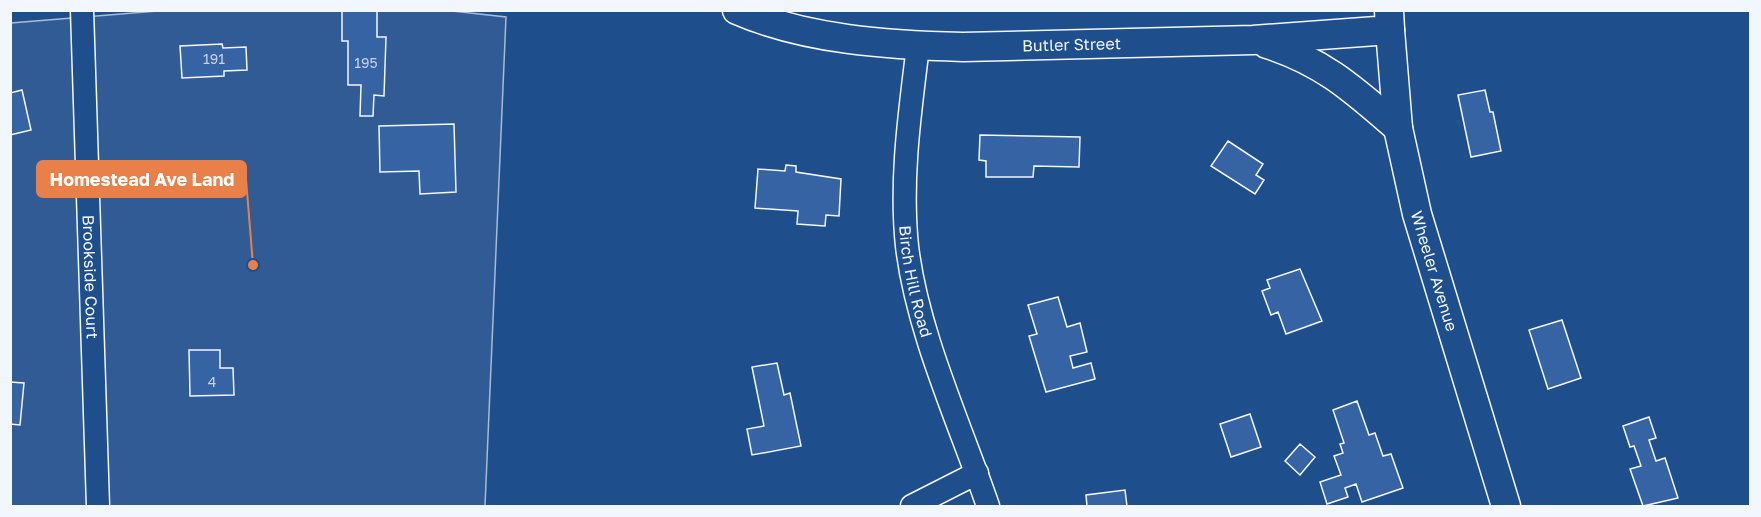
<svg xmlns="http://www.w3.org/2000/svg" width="1761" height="517" viewBox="0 0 1761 517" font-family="'Golos Text',sans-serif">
	<rect width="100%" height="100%" fill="#1f4e8c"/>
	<path fill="#305b95" stroke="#a8bbd7" stroke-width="1.5" d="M170,10H443L506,17L485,506H11V23Z"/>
	<path fill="#3563a3" stroke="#f2f6ff" stroke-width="1.5" d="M342,10H377V37H386L384,96L374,95L373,116H360L361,85H348V41H342Z
		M222,44L223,48L246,47L247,70L224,71V76L182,78L180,46Z
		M22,90L31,130L10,135V93Z
		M1485,90L1490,112H1493L1501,151L1471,157L1458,95Z
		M454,124L456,192L420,194L419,171L380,172L379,126Z
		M980,135L1080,137L1079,167L1034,166L1033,177H986V161L979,160Z
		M1228,141L1263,164L1256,175L1264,180L1255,194L1211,166Z
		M786,165L796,166V172L841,179L839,216L826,215L825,226L797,224L798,211L755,208L758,169L785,171Z
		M1300,269L1322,321L1286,334L1278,312L1271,315L1262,291L1270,288L1267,280Z
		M1058,297L1067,327L1080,323L1087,352L1070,356L1073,368L1091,363L1095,379L1046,392L1029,336L1037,334L1028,305Z
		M1562,320L1581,378L1548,389L1529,330Z
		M189,350H220V368H233L234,395L190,396Z
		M777,363L784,395L790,393L801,446L752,455L747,429L764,426L752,367Z
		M10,382L24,383L20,425L10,424Z
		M1357,401L1369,435L1375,433L1383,456L1391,454L1403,488L1362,502L1356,484L1345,488L1348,497L1327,504L1320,482L1341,475L1334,456L1343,453L1340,444L1344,443L1333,410Z
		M1250,414L1261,447L1231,457L1220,424Z
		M1649,417L1656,438L1649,440L1656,461L1665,458L1678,498L1643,506L1630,469L1641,466L1634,446L1630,447L1623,426Z
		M1300,444L1315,457L1300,475L1285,461Z
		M1125,490L1127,506H1087L1086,495Z"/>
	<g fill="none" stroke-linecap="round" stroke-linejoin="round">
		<defs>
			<g id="minor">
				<path id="s1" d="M82,10L98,506"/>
				<path id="s2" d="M918,46C910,112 900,179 907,246C917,332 960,424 988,506"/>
				<path d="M912,506L977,473"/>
			</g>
			<g id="tertiary">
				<path id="s3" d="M737,10C806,40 889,45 963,47L1253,40L1390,30L1389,10"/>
				<path id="s4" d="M1390,30L1398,128L1417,214L1506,506"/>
				<path d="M1267,44C1324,62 1354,90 1398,128"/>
			</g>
		</defs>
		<use href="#minor" stroke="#f2f6ff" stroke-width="25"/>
		<use href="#tertiary" stroke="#f2f6ff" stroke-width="31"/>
		<use href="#minor" stroke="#1f4e8c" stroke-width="22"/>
		<use href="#tertiary" stroke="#1f4e8c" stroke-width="28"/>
	</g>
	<g text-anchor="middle" stroke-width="4.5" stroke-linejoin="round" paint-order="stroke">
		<g font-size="14" fill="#c3d1e8">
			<text x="214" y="64">191</text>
			<text x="366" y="68">195</text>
			<text x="212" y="387">4</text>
		</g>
		<g font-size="16" fill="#f2f6ff" stroke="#1f4e8c">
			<text dy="6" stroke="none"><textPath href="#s3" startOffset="339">Butler Street</textPath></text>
			<text dy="6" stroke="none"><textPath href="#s4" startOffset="246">Wheeler Avenue</textPath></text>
			<text dy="6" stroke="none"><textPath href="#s1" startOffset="267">Brookside Court</textPath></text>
			<text dy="6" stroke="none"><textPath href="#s2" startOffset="237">Birch Hill Road</textPath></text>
		</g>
	</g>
	<path fill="none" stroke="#ea8049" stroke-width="2" d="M253 265L246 179"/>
	<circle fill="#ea8049" stroke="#1f4e8c" stroke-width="2" cx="253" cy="265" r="6"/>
	<rect fill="#ea8049" stroke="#ea8049" stroke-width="2" x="37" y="161" width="209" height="36" rx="6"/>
	<g font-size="18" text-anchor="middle" font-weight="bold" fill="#fff">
		<text x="142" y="186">Homestead Ave Land</text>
	</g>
	<rect width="1761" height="517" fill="none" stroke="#f2f6ff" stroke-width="24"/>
</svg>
